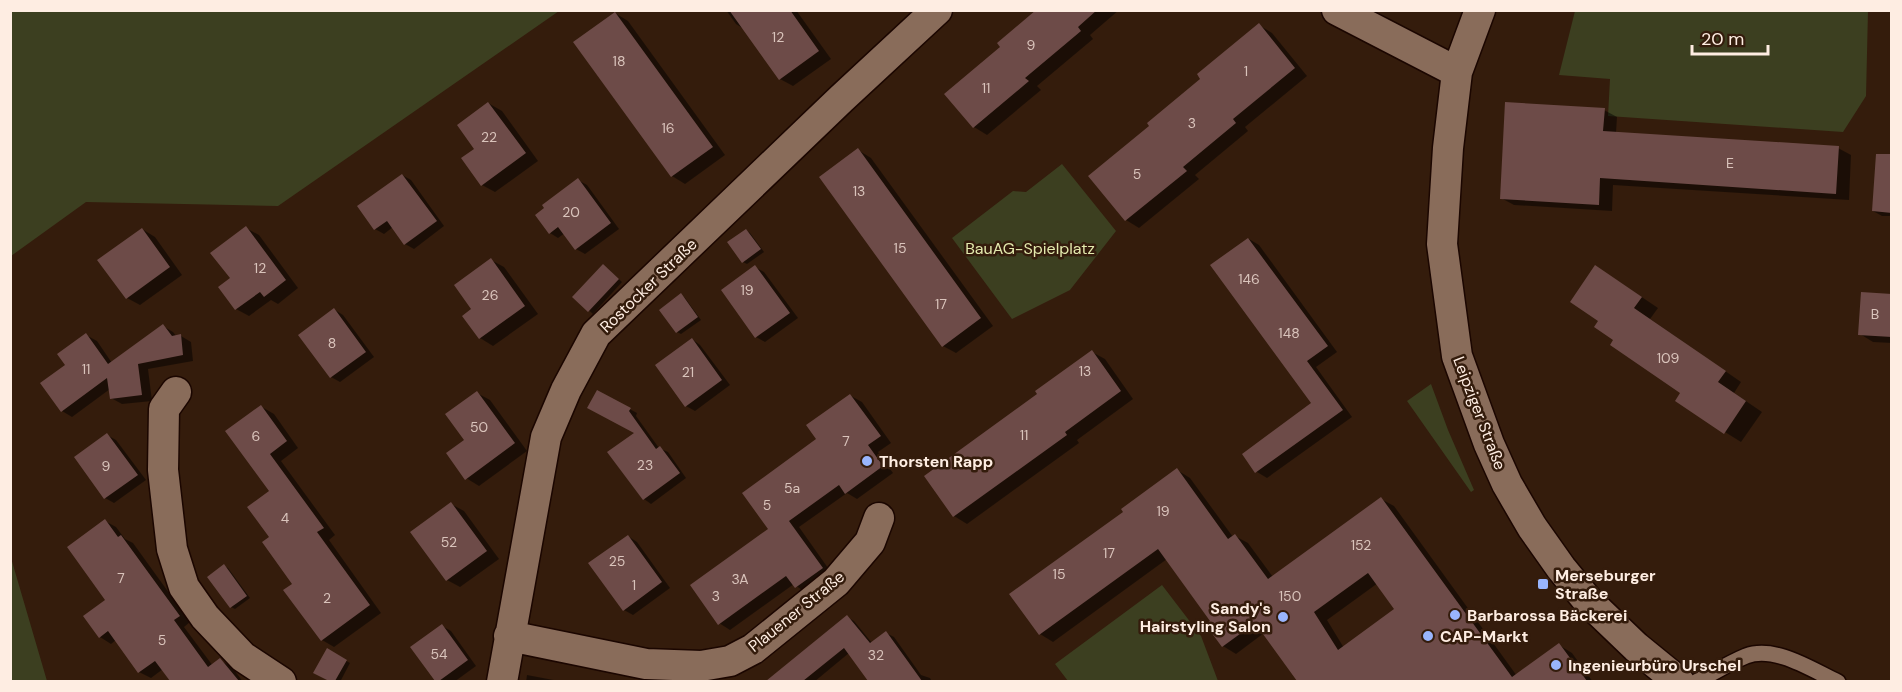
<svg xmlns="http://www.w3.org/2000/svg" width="1902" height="692" viewBox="0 0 1902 692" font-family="'DM Sans',sans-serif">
	<rect width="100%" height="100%" fill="#341c0c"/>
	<path fill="#3c3f20" d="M11,10H559V11L278,206L86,202L11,256Z
		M1575,11H1868L1866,96L1843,132L1608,116L1610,79L1559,75Z
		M1062,164L1116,231L1070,290L1012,319L952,238L1013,191L1026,192Z
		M1431,384L1448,430L1474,490L1471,492L1407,401Z
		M10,558H11L47,681H11Z
		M1162,585L1201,636L1218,681H1068L1055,664Z"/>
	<path fill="#0007" fill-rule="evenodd" d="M726,10H796L831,59L793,86L780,79L744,29L736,24Z
		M1038,10H1119L1090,35L1093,39L1037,86L1041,90L987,135L974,127L946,94L1002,47Z
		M615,13L628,21L725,155L685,184L672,176L575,42Z
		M1259,25L1272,33L1307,76L1245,127L1248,131L1195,175L1199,179L1139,228L1126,220L1090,176L1151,126Z
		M488,103L502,111L538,161L495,192L482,185L476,149Z
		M1604,110L1617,117L1616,133L1838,148L1851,155L1849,200L1613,185L1612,211L1514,205L1501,198Z
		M858,150L871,158L993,326L956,353L943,346Z
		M402,175L411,180L444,226L414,249L405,244L393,227L384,234L375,229Z
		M578,180L587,185L619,229L585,254L576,249L565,233L558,238L550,233Z
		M1892,194V216H1882L1873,211Z
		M246,228L259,235L298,288L278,304L271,300L249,316L236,309L232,279Z
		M142,229L155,237L182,275L140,305L127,298Z
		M746,230L750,233L764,252L747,264L743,262Z
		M1249,239L1259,245L1337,352L1316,367L1352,417L1267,478L1257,472L1244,454L1313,404Z
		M491,260L504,267L538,314L493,346L480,338L464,316L473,310Z
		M755,267L764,272L798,318L765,342L756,337Z
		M607,268L622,282L593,314L574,297Z
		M1612,277L1658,308L1650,319L1741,382L1734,393L1762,412L1741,442L1725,432L1682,393L1615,340L1600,320Z
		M681,295L685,298L701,320L681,334L677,332L661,310Z
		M1892,296V343L1873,342L1860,334Z
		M335,310L343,315L374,357L340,382L331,377Z
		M163,326L173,332L177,337L181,336L191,342L193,361L148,369L152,401L122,404L111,398L110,389L72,417L62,411L67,366L86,335L97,341L112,363Z
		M692,339L700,345L730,385L695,411L686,406Z
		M1092,352L1105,359L1133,399L1077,440L1079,443L967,524L954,516L926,477L1039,394Z
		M598,392L637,413L636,416L659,448L668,452L686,478L651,504L644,499L636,433Z
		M477,393L490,400L527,451L479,486L466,478V440Z
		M851,396L862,402L891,443L878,452L893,473L857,499L847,493L799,527L833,575L807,594L794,584L730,630L719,623L818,440Z
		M262,407L274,414L298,448L281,461L335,535L329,540L381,613L334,647L322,640L271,538V492Z
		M107,435L116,440L146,480L114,503L105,498Z
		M1177,470L1190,478L1233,537L1235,536L1248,543L1273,577L1381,499L1394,506L1517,676L1559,645L1572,653L1593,682H1299L1264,633L1236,654L1223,646L1212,621L1167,559L1053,642L1040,634L1125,513ZM1378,583L1396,609L1344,648L1327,620Z
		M451,504L464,511L499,559L460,587L447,580Z
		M105,521L116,527L125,539L133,543L190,622L184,627L213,666L220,660L232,667L243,682H172L163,669L151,678L139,672L116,640L111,644L100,637L108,600Z
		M628,536L637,542L670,588L633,615L624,610Z
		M224,566L228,568L250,598L235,609L231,607Z
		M847,617L854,621L872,643L886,633L894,637L921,675L930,678L932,682H870L849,653L814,682H769Z
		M442,626L451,631L476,666L454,682H437L412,647Z
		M327,650L350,663L340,682H332L315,672Z
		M527,675L564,682H526Z"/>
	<path fill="#6d4b48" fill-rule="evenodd" d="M729,10H790L819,51L779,80Z
		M1036,10H1097L1078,27L1081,31L1025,78L1029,81L973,128L944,94L1000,47L997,43Z
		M615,12L713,147L671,177L573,42Z
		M1259,23L1295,68L1233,119L1236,123L1183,167L1187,171L1125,221L1088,176L1149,126L1147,123L1200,79L1197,74Z
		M488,102L526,153L481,186L461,158L474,149L457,125Z
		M1505,102L1605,108L1603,131L1839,146L1836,194L1600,178L1599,205L1500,199Z
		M858,148L981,318L942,347L819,177Z
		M1876,154H1892V213L1872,211Z
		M402,174L437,221L404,245L387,221L374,230L357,206Z
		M578,178L611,223L575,250L558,227L549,234L535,215L544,208L542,205Z
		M246,226L286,280L264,297L260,292L235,310L218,287L230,278L210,253Z
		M142,228L170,267L126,299L97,260Z
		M746,229L761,249L742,263L727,242Z
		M1248,238L1328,346L1307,361L1343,410L1255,473L1242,454L1311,403L1210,265Z
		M491,258L525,306L479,339L462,316L471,309L454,285Z
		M603,264L619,279L588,312L572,297Z
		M755,265L790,313L755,338L721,290Z
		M1595,265L1642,297L1634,308L1726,371L1718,382L1746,401L1724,434L1675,401L1680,393L1610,345L1613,340L1594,327L1598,321L1570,302Z
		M1861,292L1892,294V337L1858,335Z
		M681,293L698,317L676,333L659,310Z
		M334,308L366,352L330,378L298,335Z
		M163,324L172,336L181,334L183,355L138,364L142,395L110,399L107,378L61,412L40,383L65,365L57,354L86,333L108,364Z
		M692,338L722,380L685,407L655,365Z
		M1092,350L1121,391L1065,432L1067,435L953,517L924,476L1037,394L1035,391Z
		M597,390L631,408L629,411L656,449L660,446L680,473L643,500L607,452L634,433L587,408Z
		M477,391L515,443L465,480L446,453L464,440L445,414Z
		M850,394L881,436L868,445L883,466L845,494L839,485L789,521L823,568L795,588L786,576L718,625L690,585L768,529L742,493L816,439L806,425Z
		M261,405L287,441L270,454L324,528L317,532L370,605L321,641L283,590L292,584L262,542L269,537L247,507L269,491L225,431Z
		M107,433L138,475L104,499L74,457Z
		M1177,468L1228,539L1235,534L1268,579L1381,497L1512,677L1559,643L1587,681H1297L1255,623L1222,647L1205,624L1210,621L1158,549L1039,635L1009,594L1123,512L1121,509ZM1368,573L1394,609L1338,650L1314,612Z
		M451,502L487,551L446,581L410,532Z
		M105,519L118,537L121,535L180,616L174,620L208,667L220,658L239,681H170L155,661L138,673L108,631L99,638L83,616L105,600L67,547Z
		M628,535L662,582L623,611L588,563Z
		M224,564L247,596L230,608L207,577Z
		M847,615L870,643L886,631L922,681H868L844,648L803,681H766Z
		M442,624L468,660L439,681H435L410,647Z
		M327,648L347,660L335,681H329L313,673Z"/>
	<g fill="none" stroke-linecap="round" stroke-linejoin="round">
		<defs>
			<path id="service" d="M1696,682C1713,673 1729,663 1746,656C1775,645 1812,670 1838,682"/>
			<path id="minor" d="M1337,10L1457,72
				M1480,10L1457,72L1448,148L1442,244L1457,356L1489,444L1507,484L1532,527L1561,568L1588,601L1636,647L1679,682
				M176,392L164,409L163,470L172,549L184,587L205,617L243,657L281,682
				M509,636L646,664L701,666L730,661L753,649L836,582L870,542L879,518
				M502,682L546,437L566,390L596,334L841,99L937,10"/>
		</defs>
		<use href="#service" stroke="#1b0600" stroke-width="18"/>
		<use href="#minor" stroke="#1b0600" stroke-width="33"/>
		<use href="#service" stroke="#896c5a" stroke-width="15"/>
		<use href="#minor" stroke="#896c5a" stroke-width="30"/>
	</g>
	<g fill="#99b5fd" stroke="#341c0c" stroke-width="2">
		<circle cx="867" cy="461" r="6"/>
		<rect x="1537" y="578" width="12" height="12" rx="3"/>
		<circle cx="1455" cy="615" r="6"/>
		<circle cx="1283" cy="617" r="6"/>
		<circle cx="1428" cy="636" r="6"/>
		<circle cx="1556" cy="665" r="6"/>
	</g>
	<g text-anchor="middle" stroke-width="5" stroke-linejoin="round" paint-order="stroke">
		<g font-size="14" fill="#dac4bc">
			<text x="778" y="42">12</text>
			<text x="1031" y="50">9</text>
			<text x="619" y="66">18</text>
			<text x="1246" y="76">1</text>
			<text x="986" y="93">11</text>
			<text x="1192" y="128">3</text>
			<text x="668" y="133">16</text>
			<text x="489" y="142">22</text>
			<text x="1730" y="168">E</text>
			<text x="1137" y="179">5</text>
			<text x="859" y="196">13</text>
			<text x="571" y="217">20</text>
			<text x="900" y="253">15</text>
			<text x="260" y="273">12</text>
			<text x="1249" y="284">146</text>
			<text x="747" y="295">19</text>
			<text x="490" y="300">26</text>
			<text x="941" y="309">17</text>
			<text x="1875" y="319">B</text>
			<text x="1289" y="338">148</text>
			<text x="332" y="348">8</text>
			<text x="1668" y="363">109</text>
			<text x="86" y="374">11</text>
			<text x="1085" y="376">13</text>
			<text x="688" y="377">21</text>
			<text x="479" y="432">50</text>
			<text x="1024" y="440">11</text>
			<text x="256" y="441">6</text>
			<text x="846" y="446">7</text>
			<text x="645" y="470">23</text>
			<text x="106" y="471">9</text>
			<text x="792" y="493">5a</text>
			<text x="767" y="510">5</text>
			<text x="1163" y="516">19</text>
			<text x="285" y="523">4</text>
			<text x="449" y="547">52</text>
			<text x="1361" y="550">152</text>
			<text x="1109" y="558">17</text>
			<text x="617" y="566">25</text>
			<text x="1059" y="579">15</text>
			<text x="121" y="583">7</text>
			<text x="740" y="584">3A</text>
			<text x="634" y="590">1</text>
			<text x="716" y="601">3</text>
			<text x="1290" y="601">150</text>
			<text x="327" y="603">2</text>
			<text x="162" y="645">5</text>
			<text x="439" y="659">54</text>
			<text x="876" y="660">32</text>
		</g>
		<g font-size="16" fill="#e3e9ad" stroke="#341c0c">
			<text x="1030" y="254">BauAG-Spielplatz</text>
		</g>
		<g font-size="16" fill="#feede2" stroke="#341c0c">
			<text transform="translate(648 285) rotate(-44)" y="6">Rostocker Straße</text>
			<text transform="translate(1480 413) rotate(69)" y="6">Leipziger Straße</text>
			<text transform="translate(796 611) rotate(-39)" y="6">Plauener Straße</text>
		</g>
		<g font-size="16" font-weight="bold" fill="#feede2" stroke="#341c0c" text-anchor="start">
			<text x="879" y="467">Thorsten Rapp</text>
			<text x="1555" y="581">Merseburger<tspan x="1555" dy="18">Straße</tspan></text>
			<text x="1271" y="614" text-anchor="end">Sandy's<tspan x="1271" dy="18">Hairstyling Salon</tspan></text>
			<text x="1467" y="621">Barbarossa Bäckerei</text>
			<text x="1440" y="642">CAP-Markt</text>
			<text x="1568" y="671">Ingenieurbüro Urschel</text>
		</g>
	</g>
	<rect width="1902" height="692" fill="none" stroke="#feede2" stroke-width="24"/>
	<path d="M1692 45v9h76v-9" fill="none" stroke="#feede2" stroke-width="3"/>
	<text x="1701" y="45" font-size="18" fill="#feede2" stroke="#341c0c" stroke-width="4.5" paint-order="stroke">20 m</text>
</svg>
